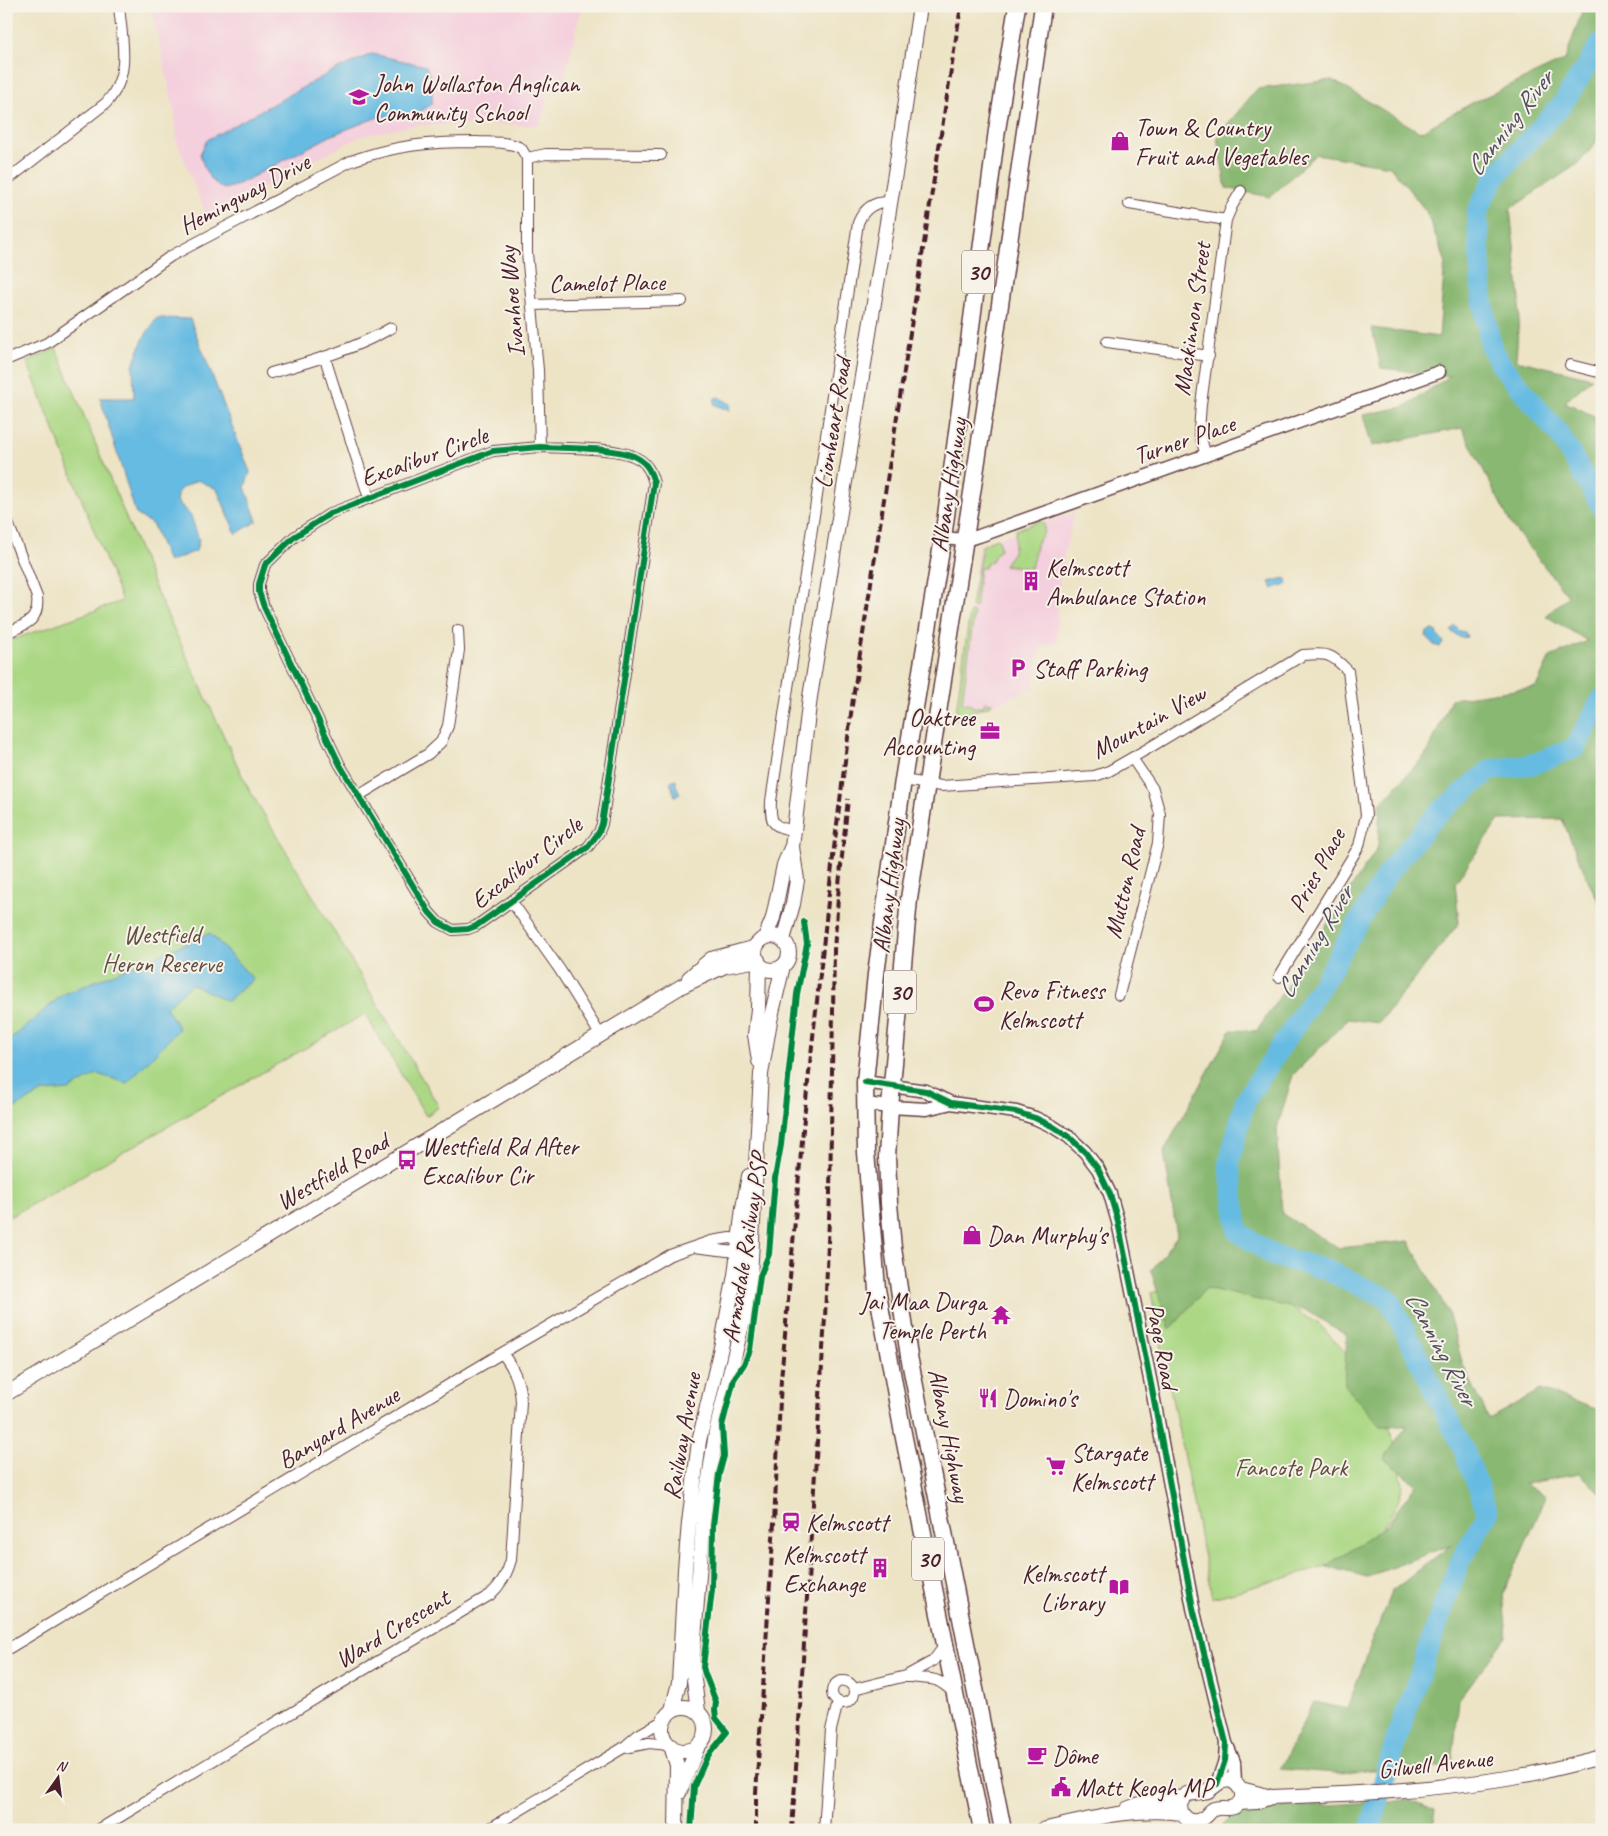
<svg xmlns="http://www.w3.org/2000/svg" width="1608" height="1836" viewBox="0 0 1608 1836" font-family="Caveat,sans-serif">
	<rect width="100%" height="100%" fill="#f7f3e8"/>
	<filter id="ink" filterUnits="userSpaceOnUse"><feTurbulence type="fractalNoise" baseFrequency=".02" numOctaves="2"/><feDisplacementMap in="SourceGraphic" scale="10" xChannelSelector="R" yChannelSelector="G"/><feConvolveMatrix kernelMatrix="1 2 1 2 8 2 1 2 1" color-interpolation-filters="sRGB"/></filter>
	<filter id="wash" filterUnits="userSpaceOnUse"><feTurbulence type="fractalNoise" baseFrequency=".0096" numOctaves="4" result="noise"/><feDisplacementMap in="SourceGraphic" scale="20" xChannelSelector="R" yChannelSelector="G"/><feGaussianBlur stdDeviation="1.12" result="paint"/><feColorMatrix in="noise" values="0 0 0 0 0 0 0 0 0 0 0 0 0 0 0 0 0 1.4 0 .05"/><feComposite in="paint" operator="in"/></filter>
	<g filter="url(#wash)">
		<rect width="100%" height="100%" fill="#ede4c6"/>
		<path fill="#f4cfdd" d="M151,6H582L564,81L552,78L540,125H416L361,136L207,217L177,142L175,114Z
			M1075,512L1063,559L1058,595L1057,642L1040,648L1034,688L954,721L979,545Z"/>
		<path fill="#acd885" stroke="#7b7c58" d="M56,348L158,595L247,786L439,1107L426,1116L365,1014L6,1219V642L122,601L27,362Z
			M1040,521L1044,524V533L1037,542L1031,568L1004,565L1013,552L1016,530Z
			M996,538L999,540L1000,549L995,555L992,561L987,562L985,568H980L975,608L971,607L982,546Z
			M970,612L974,613L962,702L971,704L972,707H982L985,702L992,703L991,705L971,712L969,721L955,719Z
			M1186,1284L1281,1302L1319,1324L1344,1351L1391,1431L1403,1485L1397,1505L1378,1535L1343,1560L1315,1570L1212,1598L1151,1293Z"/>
		<path fill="#89b872" stroke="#6a6c4e" d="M1580,6H1602V135L1579,163L1510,209L1520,300L1516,360L1592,378L1565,402L1602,420V907L1590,885L1562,819L1499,820L1455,883L1459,923L1379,1023L1348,1019L1293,1075L1277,1128L1282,1214L1339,1248L1409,1241L1448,1312L1463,1365L1489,1419L1540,1390L1602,1411V1494L1579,1474L1524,1484L1546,1497L1503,1594L1507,1637L1459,1699L1452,1766L1337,1773L1280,1769L1314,1702L1347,1709L1391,1592L1451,1545L1367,1577L1326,1566L1386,1526L1416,1484L1384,1459L1407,1426H1381L1344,1385L1347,1335L1307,1311L1206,1288L1170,1330L1151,1271L1177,1236L1164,1151L1231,1030L1257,1031L1378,847L1380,804L1428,752L1451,699L1536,687L1550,657L1588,641L1546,616L1568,596L1512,526L1462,428L1372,446L1363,415L1404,407L1450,376L1381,368L1372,328L1439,337L1445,260L1426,211L1390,166L1316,154L1270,197L1226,188L1217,137L1257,89L1332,80L1420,132L1472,103L1565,60L1583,9Z
			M1407,1800L1436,1809L1433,1830H1219L1237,1811Z"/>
		<path fill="#66bbe2" stroke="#586d86" d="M372,54L426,66L432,83V104L417,114L378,117L332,135L237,185L224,189C208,180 205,171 200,154L207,140L331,72Z
			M157,318L190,319L250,472L245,487L257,521L236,534L217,489L197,480L179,490L177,501L191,516L199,540L196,551L168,562L153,525L136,514L100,398H134L133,365L144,337Z
			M718,397L731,404L729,411L714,404L715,398Z
			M1285,578L1287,582L1285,586L1276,587L1273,589L1269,582Z
			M1455,626L1460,631L1465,632L1467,637L1461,638L1452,632V629Z
			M1433,630L1436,631L1437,635L1444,642L1440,647L1434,645L1426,636L1427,632Z
			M676,780V785L680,794L675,796L670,782Z
			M210,933L253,979L227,1001L192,984L166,1007L179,1029L127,1083L97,1074L69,1090L43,1092L6,1113V1043L62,995Z"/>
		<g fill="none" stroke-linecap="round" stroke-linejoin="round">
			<path stroke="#66bbe2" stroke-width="21" d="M1602,42L1562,105L1495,177L1477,212L1482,297L1491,347L1503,367L1559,434L1602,507
				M1370,1830L1395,1743L1458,1566L1488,1513L1464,1450L1389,1299L1324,1269L1274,1256L1238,1232L1229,1163L1245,1101L1326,978L1387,874L1434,817L1490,770L1533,764L1575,748L1602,699"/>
		</g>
	</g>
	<g filter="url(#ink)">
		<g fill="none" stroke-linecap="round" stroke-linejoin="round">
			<defs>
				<path id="minor" d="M527,158L546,154L661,155
					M6,181L106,103C132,75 122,41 119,6
					M1129,204L1226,220
					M532,305L682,301
					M1107,342L1209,356
					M325,358L369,498
					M6,360L47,343L171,256L351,161C396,145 430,142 476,142C492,143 507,141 521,148L527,158V253L538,370L540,447
					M1570,365L1602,373
					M271,373C312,361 353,350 391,328
					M540,447C562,448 619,447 637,458C647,463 651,472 654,483L602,824L599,832L588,847L476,926L468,929L453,930L438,922L429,912L340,765L264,607L259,592V584L265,565L294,537L331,513L493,451Z
					M1206,456L1199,431L1201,404L1226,220L1232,206L1241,191
					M6,518L37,597C40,621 25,625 6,633
					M903,780L941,786L1095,776L1109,771L1149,748L1303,655C1327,653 1331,653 1348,671L1366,815L1359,846L1279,977
					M358,796L428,754L441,742L448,726L459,650L458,630
					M794,830C772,828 770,822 771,801L858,223C864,208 875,201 890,202
					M512,902L560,970L601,1036
					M1119,995L1158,843L1160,814L1153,789L1132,758
					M694,1247L727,1251L745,1252
					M6,1650L502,1353L670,1255L711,1241L730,1238L744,1239
					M906,1676C930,1682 932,1672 954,1693
					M832 1692a11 11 0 1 1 22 0a11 11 0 1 1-22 0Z
					M854,1689L906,1676L933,1661L945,1645
					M624,1748L649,1743L669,1745
					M98,1830L328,1691L490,1595C501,1585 507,1575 511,1560L521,1402C520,1382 514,1368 502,1353
					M487,1830L623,1748L638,1735L664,1720
					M824,1830L831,1730L838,1702"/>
				<path id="tertiary" d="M943,538L964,540L979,536L1439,372
					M865,1082L926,1091L951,1103L1016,1112L1035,1118L1052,1126L1069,1137L1085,1152L1098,1169L1110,1194L1118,1222L1151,1384L1193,1608L1226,1743L1225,1760L1217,1784
					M865,1104L890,1107L926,1109L951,1103
					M1227,1745L1234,1762L1235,1782"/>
				<path id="secondary" d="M755 953a17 17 0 1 1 34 0a17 17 0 1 1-34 0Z
					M765,938L773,918L784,865L791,848
					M783,940L793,904L797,880L792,847L810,697L897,161L920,6
					M689,978L711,959L753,948L759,942
					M759,1061L755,1035L758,1009L759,963
					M6,1394L682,986L725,966L758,960
					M662 1729a22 22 0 1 1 44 0a22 22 0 1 1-44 0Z
					M672,1710L679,1683L685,1569L689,1523L699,1441L722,1343L735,1275L743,1208L749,1176
					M698,1711L692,1664L704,1512L716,1432L743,1320L750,1277L761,1074L770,1021L783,966
					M671,1746L677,1765L676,1830
					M1230,1780C1242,1785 1248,1800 1234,1807C1227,1810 1221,1806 1214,1809C1209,1811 1207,1817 1202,1819C1191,1826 1180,1816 1180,1805L1182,1800L1187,1794L1208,1791L1220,1782Z
					M1241,1789L1271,1797
					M679,1793L698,1746
					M1239,1803L1257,1802L1271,1797C1354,1794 1442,1790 1524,1775C1550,1771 1576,1763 1602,1757
					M1127,1809C1145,1801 1163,1797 1183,1798
					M1042,1830C1087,1820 1135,1806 1182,1813"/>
				<path id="trunk" d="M982,1830L902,1428L877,1289L866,1152L865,1082L876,974L889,879L903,780L943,538L997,130L1017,6
					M1003,1830L909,1356L893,1248L889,1204L887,1157L890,1107L909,899L985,409L1043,6"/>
			</defs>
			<use href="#minor" stroke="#623d42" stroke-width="12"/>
			<use href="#tertiary" stroke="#623d42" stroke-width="15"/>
			<use href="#secondary" stroke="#623d42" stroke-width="16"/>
			<use href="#trunk" stroke="#623d42" stroke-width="19"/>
			<use href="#minor" stroke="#fff" stroke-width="10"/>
			<use href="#tertiary" stroke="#fff" stroke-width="12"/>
			<use href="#secondary" stroke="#fff" stroke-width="14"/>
			<use href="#trunk" stroke="#fff" stroke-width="16"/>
			<path stroke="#4a1f2b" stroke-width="4" stroke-dasharray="8 4" stroke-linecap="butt" d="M756,1830V1793L774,1523L781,1380L804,1118L834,848L853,698L961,6
				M792,1830L825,1318L830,1193L834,950L839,885L848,799"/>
			<defs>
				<path id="cycleway" d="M540,447C562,448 619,447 637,458C647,463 651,472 654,483L602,824L599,832L588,847L476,926L468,929L453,930L438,922L429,912L340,765L264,607L259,592V584L265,565L294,537L331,513L493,451Z
					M865,1082L926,1091L951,1103L1016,1112L1035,1118L1052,1126L1069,1137L1085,1152L1098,1169L1110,1194L1118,1222L1151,1384L1193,1608L1226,1743L1225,1760L1217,1784
					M691,1830L694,1786L707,1757L727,1732L716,1718L715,1710L716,1702L705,1674L703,1667L712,1590L713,1526L719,1474L724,1456L722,1426L734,1379L744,1364L750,1350L760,1276L769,1254L775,1178L781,1145L797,994L807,944L804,922"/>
			</defs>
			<use href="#cycleway" stroke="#f7f3e8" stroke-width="9"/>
			<use href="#cycleway" stroke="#00873e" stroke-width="6"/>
		</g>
	</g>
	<defs>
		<symbol id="school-bare" viewBox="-9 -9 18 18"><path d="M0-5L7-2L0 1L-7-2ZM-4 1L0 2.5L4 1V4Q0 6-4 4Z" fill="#b5179e" stroke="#f7f3e8" stroke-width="2.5" paint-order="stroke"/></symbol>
		<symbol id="shop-bare" viewBox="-9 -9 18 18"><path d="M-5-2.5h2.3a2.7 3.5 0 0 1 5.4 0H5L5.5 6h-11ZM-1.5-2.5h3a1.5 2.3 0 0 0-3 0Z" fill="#b5179e" stroke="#f7f3e8" stroke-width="2.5" paint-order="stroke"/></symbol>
		<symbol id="building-bare" viewBox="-9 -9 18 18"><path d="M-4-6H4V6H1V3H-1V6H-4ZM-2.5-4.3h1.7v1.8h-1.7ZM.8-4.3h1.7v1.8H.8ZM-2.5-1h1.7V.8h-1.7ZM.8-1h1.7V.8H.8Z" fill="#b5179e" stroke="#f7f3e8" stroke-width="2.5" paint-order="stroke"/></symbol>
		<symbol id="parking-bare" viewBox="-9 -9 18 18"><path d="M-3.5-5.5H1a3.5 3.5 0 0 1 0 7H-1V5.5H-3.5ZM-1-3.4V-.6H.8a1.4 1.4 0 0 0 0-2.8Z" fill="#b5179e" stroke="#f7f3e8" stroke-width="2.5" paint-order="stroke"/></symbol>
		<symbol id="office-bare" viewBox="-9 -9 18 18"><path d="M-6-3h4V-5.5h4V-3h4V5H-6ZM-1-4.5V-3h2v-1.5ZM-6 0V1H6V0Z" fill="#b5179e" stroke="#f7f3e8" stroke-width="2.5" paint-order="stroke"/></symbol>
		<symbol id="stadium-bare" viewBox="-9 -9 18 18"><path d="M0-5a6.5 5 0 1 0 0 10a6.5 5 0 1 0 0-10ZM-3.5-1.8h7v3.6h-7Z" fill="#b5179e" stroke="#f7f3e8" stroke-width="2.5" paint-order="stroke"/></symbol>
		<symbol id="bus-bare" viewBox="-9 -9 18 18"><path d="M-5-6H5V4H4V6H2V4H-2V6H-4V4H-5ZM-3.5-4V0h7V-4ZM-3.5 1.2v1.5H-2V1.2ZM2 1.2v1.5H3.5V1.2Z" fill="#b5179e" stroke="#f7f3e8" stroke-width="2.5" paint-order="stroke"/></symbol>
		<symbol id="temple-bare" viewBox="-9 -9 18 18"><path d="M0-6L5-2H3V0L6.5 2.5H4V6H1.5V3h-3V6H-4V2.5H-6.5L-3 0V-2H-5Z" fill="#b5179e" stroke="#f7f3e8" stroke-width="2.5" paint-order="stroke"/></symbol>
		<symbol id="restaurant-bare" viewBox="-9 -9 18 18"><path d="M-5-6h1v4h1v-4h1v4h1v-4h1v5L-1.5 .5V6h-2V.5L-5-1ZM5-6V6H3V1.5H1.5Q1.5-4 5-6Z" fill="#b5179e" stroke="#f7f3e8" stroke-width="2.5" paint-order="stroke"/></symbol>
		<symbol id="supermarket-bare" viewBox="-9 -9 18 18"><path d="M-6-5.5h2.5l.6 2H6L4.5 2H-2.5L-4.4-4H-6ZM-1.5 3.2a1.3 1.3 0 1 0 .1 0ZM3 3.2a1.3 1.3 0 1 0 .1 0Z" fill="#b5179e" stroke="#f7f3e8" stroke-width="2.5" paint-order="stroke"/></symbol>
		<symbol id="station-bare" viewBox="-9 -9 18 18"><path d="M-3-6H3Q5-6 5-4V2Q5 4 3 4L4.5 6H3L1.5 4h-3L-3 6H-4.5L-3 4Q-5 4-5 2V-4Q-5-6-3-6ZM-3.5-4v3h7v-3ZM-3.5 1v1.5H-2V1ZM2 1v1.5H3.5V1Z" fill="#b5179e" stroke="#f7f3e8" stroke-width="2.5" paint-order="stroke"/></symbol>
		<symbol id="library-bare" viewBox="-9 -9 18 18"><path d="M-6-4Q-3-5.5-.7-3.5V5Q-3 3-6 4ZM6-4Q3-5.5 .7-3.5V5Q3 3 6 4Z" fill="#b5179e" stroke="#f7f3e8" stroke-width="2.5" paint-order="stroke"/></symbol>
		<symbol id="cafe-bare" viewBox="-9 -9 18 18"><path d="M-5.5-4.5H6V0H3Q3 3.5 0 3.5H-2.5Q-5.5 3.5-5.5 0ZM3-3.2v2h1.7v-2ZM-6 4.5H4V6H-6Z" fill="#b5179e" stroke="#f7f3e8" stroke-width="2.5" paint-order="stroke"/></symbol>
		<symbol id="civic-bare" viewBox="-9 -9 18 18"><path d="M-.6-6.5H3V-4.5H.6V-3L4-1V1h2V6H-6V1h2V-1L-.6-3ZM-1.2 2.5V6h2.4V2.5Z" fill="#b5179e" stroke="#f7f3e8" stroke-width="2.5" paint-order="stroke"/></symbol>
	</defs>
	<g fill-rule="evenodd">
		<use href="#school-bare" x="345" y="83" width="28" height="28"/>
		<use href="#shop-bare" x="1106" y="127" width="28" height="28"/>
		<use href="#building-bare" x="1017" y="567" width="28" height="28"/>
		<use href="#parking-bare" x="1004" y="654" width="28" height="28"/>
		<use href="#office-bare" x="976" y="717" width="28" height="28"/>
		<use href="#stadium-bare" x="970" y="990" width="28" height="28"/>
		<use href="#bus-bare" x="393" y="1146" width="28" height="28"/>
		<use href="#shop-bare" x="958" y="1221" width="28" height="28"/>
		<use href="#temple-bare" x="987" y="1301" width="28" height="28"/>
		<use href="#restaurant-bare" x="974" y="1384" width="28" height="28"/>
		<use href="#supermarket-bare" x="1042" y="1452" width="28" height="28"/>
		<use href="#station-bare" x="777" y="1508" width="28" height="28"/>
		<use href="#building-bare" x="866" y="1554" width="28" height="28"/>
		<use href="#library-bare" x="1105" y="1573" width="28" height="28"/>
		<use href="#cafe-bare" x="1023" y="1741" width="28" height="28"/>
		<use href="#civic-bare" x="1047" y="1773" width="28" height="28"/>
	</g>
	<g text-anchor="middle" stroke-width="4" stroke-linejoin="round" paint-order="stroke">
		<g fill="#f7f3e8" stroke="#7e5f64" stroke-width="1">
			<rect x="962" y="250.5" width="32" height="43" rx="4"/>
			<rect x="884" y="970.5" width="32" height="43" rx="4"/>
			<rect x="912" y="1537.5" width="32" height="43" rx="4"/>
		</g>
		<g font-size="24" font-weight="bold" fill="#4a1f2b">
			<text x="978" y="280">30</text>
			<text x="900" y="1000">30</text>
			<text x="928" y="1567">30</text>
		</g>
		<g font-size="25" fill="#4a1f2b" stroke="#f7f3e8" text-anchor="start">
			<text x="374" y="92">John Wollaston Anglican<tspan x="374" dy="29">Community School</tspan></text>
			<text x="1135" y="136">Town &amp; Country<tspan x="1135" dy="29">Fruit and Vegetables</tspan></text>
			<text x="1046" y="576">Kelmscott<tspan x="1046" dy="29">Ambulance Station</tspan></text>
			<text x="1033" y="677">Staff Parking</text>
			<text x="975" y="726" text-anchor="end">Oaktree<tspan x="975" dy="29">Accounting</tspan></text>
			<text x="999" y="999">Revo Fitness<tspan x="999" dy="29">Kelmscott</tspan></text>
			<text x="422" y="1155">Westfield Rd After<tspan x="422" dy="29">Excalibur Cir</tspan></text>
			<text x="987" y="1244">Dan Murphy's</text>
			<text x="986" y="1310" text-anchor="end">Jai Maa Durga<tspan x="986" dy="29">Temple Perth</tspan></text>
			<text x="1003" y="1407">Domino's</text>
			<text x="1071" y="1461">Stargate<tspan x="1071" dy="29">Kelmscott</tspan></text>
			<text x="806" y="1531">Kelmscott</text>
			<text x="865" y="1563" text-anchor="end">Kelmscott<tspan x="865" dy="29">Exchange</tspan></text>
			<text x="1104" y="1582" text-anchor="end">Kelmscott<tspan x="1104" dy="29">Library</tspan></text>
			<text x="1052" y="1764">Dôme</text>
			<text x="1076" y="1796">Matt Keogh MP</text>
		</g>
		<g font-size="25" fill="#4a1f2b" stroke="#f7f3e8">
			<text transform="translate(244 193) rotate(-28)" y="9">Hemingway Drive</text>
			<text transform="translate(607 282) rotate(-1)" y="9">Camelot Place</text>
			<text transform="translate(511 302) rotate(-95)" y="9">Ivanhoe Way</text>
			<text transform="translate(1191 319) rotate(-82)" y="9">Mackinnon Street</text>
			<text transform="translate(832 423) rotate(-81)" y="9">Lionheart Road</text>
			<text transform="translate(1184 439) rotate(-19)" y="9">Turner Place</text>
			<text transform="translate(424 456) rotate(-20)" y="9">Excalibur Circle</text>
			<text transform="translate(948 485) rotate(-81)" y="9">Albany Highway</text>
			<text transform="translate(1148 721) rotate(-29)" y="9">Mountain View</text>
			<text transform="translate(526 862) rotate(-38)" y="9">Excalibur Circle</text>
			<text transform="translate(1316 870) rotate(-61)" y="9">Pries Place</text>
			<text transform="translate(1124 883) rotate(-77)" y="9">Mutton Road</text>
			<text transform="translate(888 886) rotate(-83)" y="9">Albany Highway</text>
			<text transform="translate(332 1171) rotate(-31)" y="9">Westfield Road</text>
			<text transform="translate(744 1248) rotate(-81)" y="9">Armadale Railway PSP</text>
			<text transform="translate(1163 1346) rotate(79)" y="9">Page Road</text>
			<text transform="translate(338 1427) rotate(-31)" y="9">Banyard Avenue</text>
			<text transform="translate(950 1435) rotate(79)" y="9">Albany Highway</text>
			<text transform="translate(681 1436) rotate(-80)" y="9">Railway Avenue</text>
			<text transform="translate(392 1628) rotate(-31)" y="9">Ward Crescent</text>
			<text transform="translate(1435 1763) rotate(-6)" y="9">Gilwell Avenue</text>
		</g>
		<g font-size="25" fill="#624d42" stroke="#f7f3e8">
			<text x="162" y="943">Westfield<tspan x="162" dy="29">Heron Reserve</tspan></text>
			<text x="1291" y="1476">Fancote Park</text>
		</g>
		<g font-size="26" font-style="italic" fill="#524e62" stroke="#f7f3e8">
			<text transform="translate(1509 123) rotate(-52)" y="9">Canning River</text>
			<text transform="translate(1314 942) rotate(-59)" y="9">Canning River</text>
			<text transform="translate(1442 1348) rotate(62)" y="9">Canning River</text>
		</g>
	</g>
	<rect width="1608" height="1836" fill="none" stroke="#f7f3e8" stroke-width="25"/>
	<g transform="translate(58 1778) rotate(14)" stroke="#f7f3e8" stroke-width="4" paint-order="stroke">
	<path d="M0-4L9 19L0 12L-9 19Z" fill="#4a1f2b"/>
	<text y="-8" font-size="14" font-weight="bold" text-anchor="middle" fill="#4a1f2b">N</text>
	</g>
</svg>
